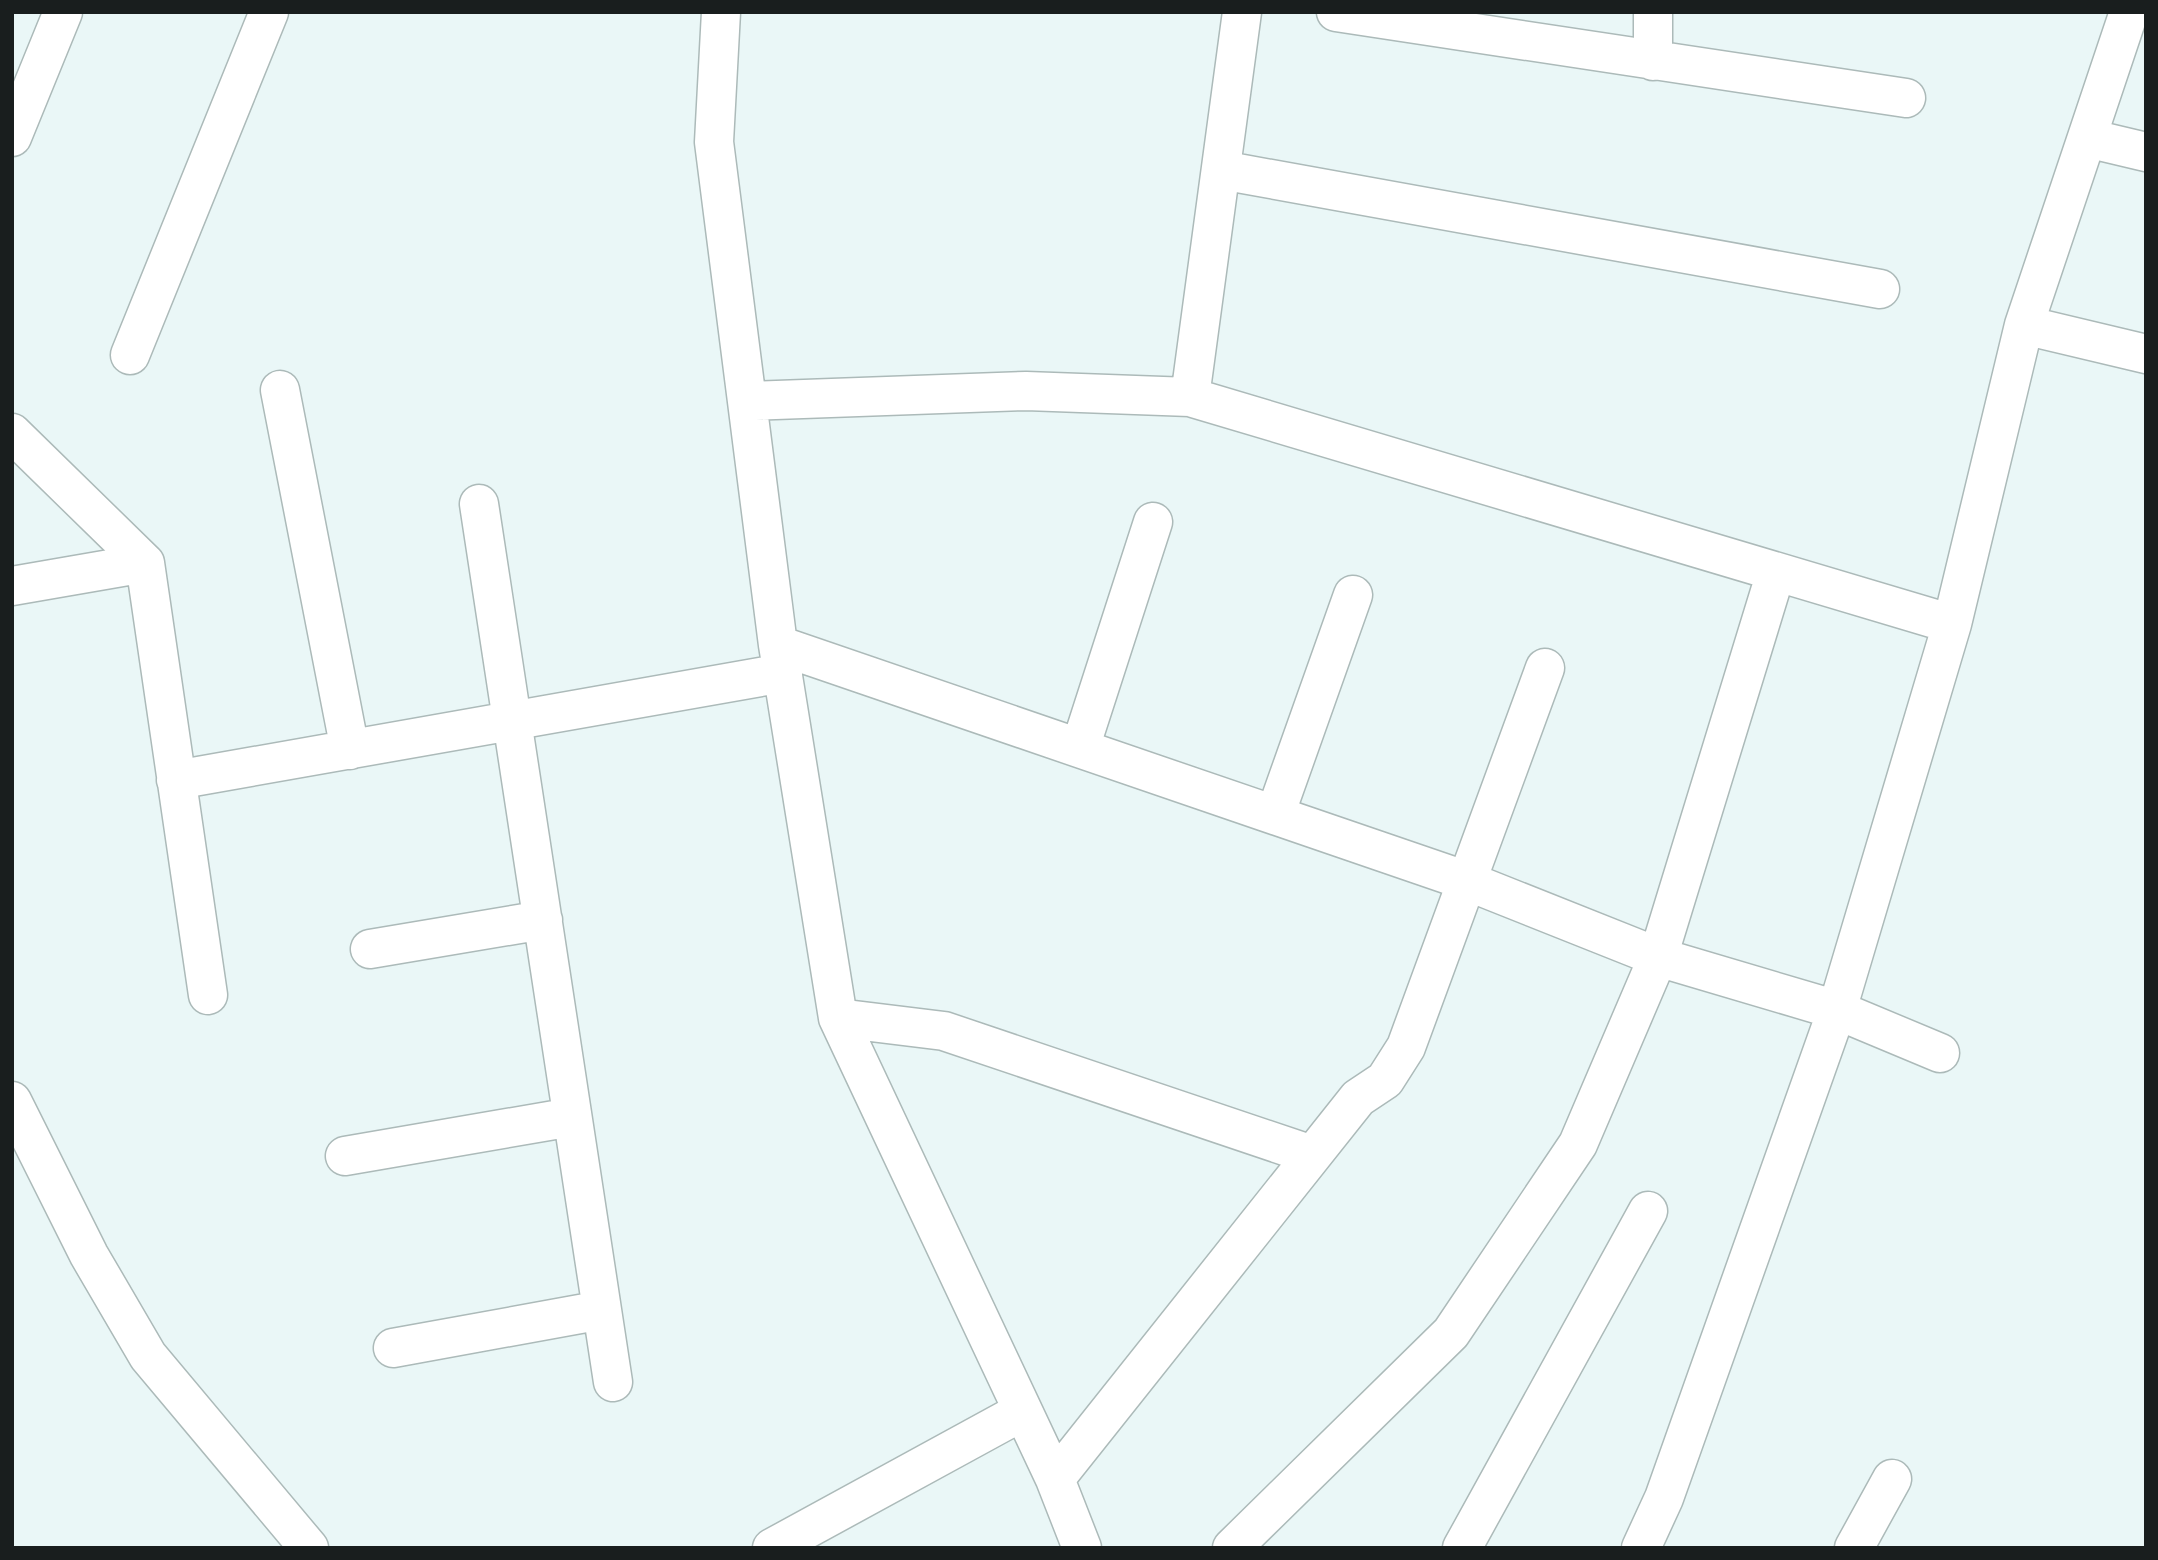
<svg xmlns="http://www.w3.org/2000/svg" width="2158" height="1560" viewBox="0 0 2158 1560" font-family="'Nunito Sans',sans-serif">
	<rect width="100%" height="100%" fill="#eaf7f7"/>
	<g fill="none" stroke-linecap="round" stroke-linejoin="round">
		<defs>
			<path id="minor" d="M721,12L714,142L778,645L838,1018L1055,1479L1082,1548
				M1336,12L1906,98
				M1653,12V61
				M12,137L63,12
				M2087,138L2146,152
				M1221,170L1880,289
				M2024,325L2146,354
				M130,355L269,12
				M280,390L350,750
				M1190,397L1242,12
				M747,401L1026,391L1190,397L1952,624
				M12,433L145,563L208,995
				M479,504L613,1382
				M12,586L145,563
				M778,645L1467,881L1658,957L1837,1010L1940,1053
				M1080,748L1153,522
				M176,780L783,673
				M1275,815L1353,595
				M370,949L543,920
				M838,1018L944,1031L1312,1155
				M12,1101L89,1255L148,1356L309,1548
				M345,1156L572,1117
				M393,1348L602,1310
				M1055,1479L1358,1098L1385,1080L1406,1047L1545,668
				M772,1548L1023,1411
				M1232,1548L1451,1333L1578,1144L1658,957L1776,572
				M1462,1548L1648,1211
				M1641,1548L1664,1498L1837,1010L1952,624L2024,325L2129,12
				M1854,1548L1892,1479"/>
		</defs>
		<use href="#minor" stroke="#acbab9" stroke-width="41"/>
		<use href="#minor" stroke="#fff" stroke-width="38"/>
	</g>
	<rect width="2158" height="1560" fill="none" stroke="#191e1e" stroke-width="28"/>
</svg>
